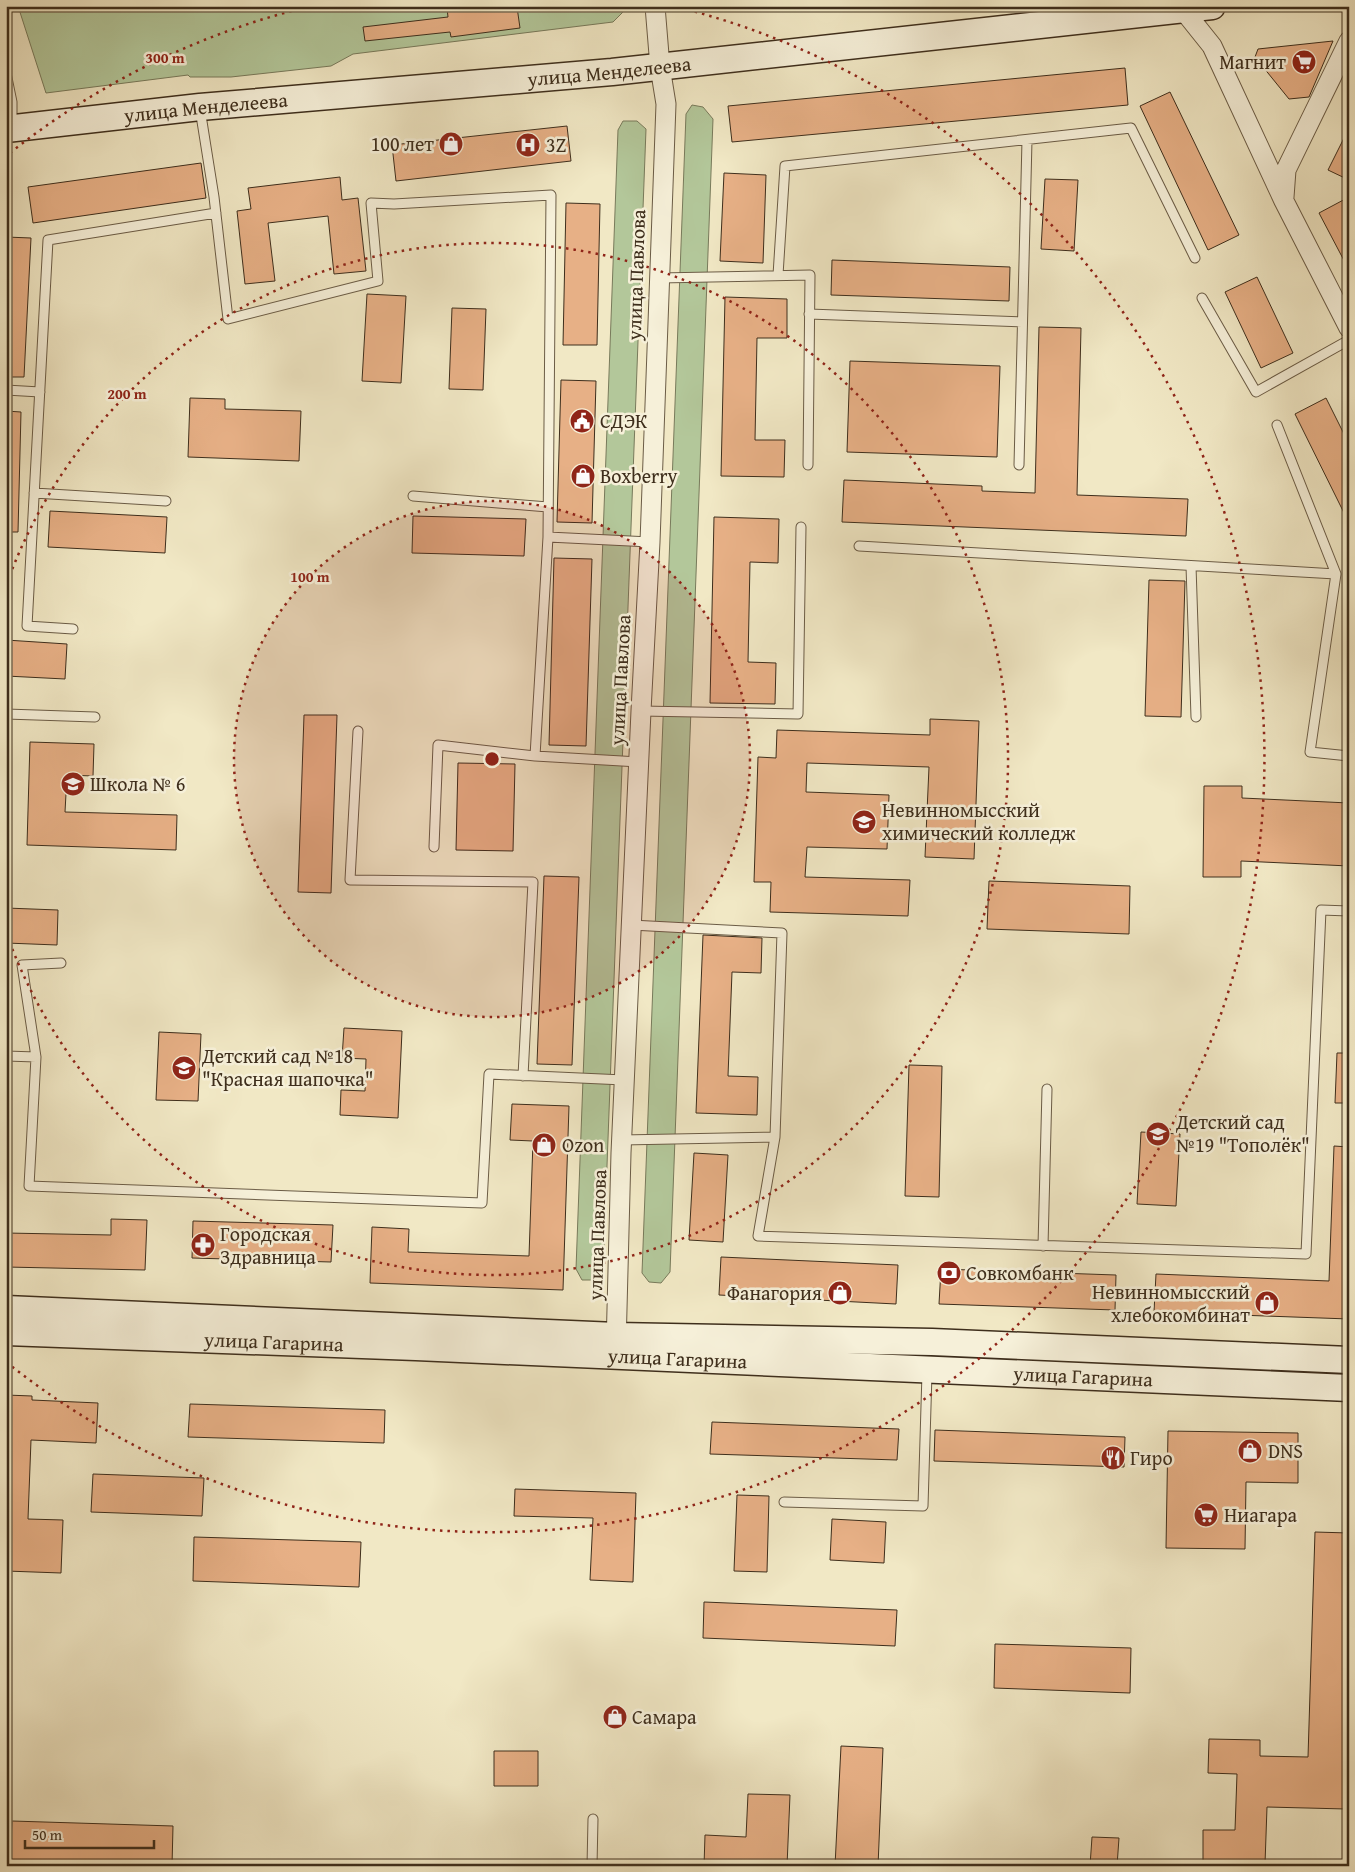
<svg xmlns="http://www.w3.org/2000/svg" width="1355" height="1872" viewBox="0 0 1355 1872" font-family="'Gentium Book Plus',serif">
	<rect width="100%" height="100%" fill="#f1e8c5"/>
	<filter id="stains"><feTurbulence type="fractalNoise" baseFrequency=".004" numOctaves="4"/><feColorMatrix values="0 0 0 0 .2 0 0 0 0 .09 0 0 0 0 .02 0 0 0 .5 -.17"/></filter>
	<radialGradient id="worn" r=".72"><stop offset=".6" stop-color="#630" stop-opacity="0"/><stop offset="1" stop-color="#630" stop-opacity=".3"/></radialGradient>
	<path fill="#b3c79a" stroke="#787a5b" d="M18,6H629L613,22L353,54L331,66L231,77H190L188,75L46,93Z
		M692,105L703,107L713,119L670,1272L661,1283L649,1282L642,1273L686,114Z
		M623,121H637L646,129L603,1272L597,1280H582L576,1269L618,130Z"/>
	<path fill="#e7b086" stroke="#3e2e1c" d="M459,6H505V9L517,7L520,28L451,37L450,32L365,41L363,27L448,17L447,8Z
		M1333,41L1309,97L1289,99L1255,57L1258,49Z
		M1125,68L1128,105L732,142L728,106Z
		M1170,92L1239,235L1208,250L1140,106Z
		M567,126L571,161L396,181L392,145Z
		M1349,128V180L1328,170Z
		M201,163L206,198L33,223L28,187Z
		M724,173L766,175L763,263L720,261Z
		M340,177L342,200L358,198L366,271L334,274L328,216L268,223L275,281L245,284L237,211L251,209L248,188Z
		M1045,179L1078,180L1074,251L1041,249Z
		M1349,197V270L1319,213Z
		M566,203L600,204L597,345H563Z
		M6,237L31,238L24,377H6Z
		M832,260L1010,267L1009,301L831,295Z
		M1257,277L1293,353L1261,368L1225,292Z
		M367,294L406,296L401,383L362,381Z
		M725,297L787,299V338H757L755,440H785L784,477L721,476Z
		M452,308L486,309L483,390L449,389Z
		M1039,327L1081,328L1077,495L1188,499L1186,536L842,522L844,480L982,486V491L1035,493Z
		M850,361L1000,366L997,457L847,452Z
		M561,380L596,381L592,523L557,522Z
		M190,398L225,399V409L301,411L299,461L188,457Z
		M1326,398L1349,444V523L1295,414Z
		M6,411L21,412L18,532H6Z
		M50,511L167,517L165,553L48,547Z
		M413,516L526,519L524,556L412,553Z
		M714,517L779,519L778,563L750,562L748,662L776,663L775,704L710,703Z
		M554,558L592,559L586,746L549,745Z
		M1149,580L1185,581L1181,717L1145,716Z
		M6,640L67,644L65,679L6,676Z
		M304,715H337L331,893L298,892Z
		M930,719L979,721L974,859L925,857L929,767L807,763L806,792L889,795L887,849L807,847L805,877L910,880L908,916L770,912L771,882H754L758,757L776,758L777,730L930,735Z
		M30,742L94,744L93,776L67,775L65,812L177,815L176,850L27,845Z
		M458,763L515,764L513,851L456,850Z
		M1204,786H1242V798L1349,803V866L1241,861V877H1203Z
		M544,876L579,877L572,1065L537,1064Z
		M989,881L1130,886L1129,934L987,929Z
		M6,908L58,910L57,945L6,943Z
		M703,935L762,938L761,973L732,972L728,1076L758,1077L757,1115L696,1113Z
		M344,1028L402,1031L398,1118L340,1115L341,1090L365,1091L366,1059L342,1058Z
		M159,1032L201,1034L198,1101L156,1100Z
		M1337,1053H1349V1103H1335Z
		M909,1065L942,1066L939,1197L905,1196Z
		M512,1104L569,1106L563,1290L370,1283L372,1227L409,1229L408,1252L529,1256L533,1141L510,1140Z
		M1141,1132L1180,1134L1176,1206L1137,1204Z
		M1334,1146L1349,1147V1319L1154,1312L1156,1274L1329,1281Z
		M694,1153L728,1155L723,1242L689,1240Z
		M111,1219L147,1220L145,1270L6,1267V1233L111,1235Z
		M193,1221L333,1225L331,1262L192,1258Z
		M721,1257L898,1265L896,1304L719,1295Z
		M941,1269L1116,1275L1115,1310L939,1304Z
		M6,1395L32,1396V1400L98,1403L96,1443L31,1440L28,1519L63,1520L61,1573L6,1571Z
		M190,1404L385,1410L384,1443L188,1437Z
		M712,1422L899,1429L897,1460L710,1454Z
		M935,1430L1125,1437L1124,1467L934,1461Z
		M1168,1431L1298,1433V1483L1246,1482L1245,1549L1166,1548Z
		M93,1474L204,1478L202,1516L91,1512Z
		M515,1489L636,1493L633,1582L590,1580L593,1518L514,1516Z
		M737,1495L769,1496L767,1572L734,1571Z
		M832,1519L886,1522L884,1563L830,1560Z
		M1315,1532L1349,1533V1712L1346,1809L1267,1807L1265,1864H1203V1830H1235L1237,1774L1208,1773L1209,1739L1260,1740V1756L1308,1757Z
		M194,1537L361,1542L359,1587L193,1581Z
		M704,1602L897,1610L895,1646L703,1638Z
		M995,1644L1131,1648L1130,1693L994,1688Z
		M841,1746L883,1748L878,1866H835Z
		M494,1751H538V1786H494Z
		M748,1794L790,1795L787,1866H704L705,1835L746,1837Z
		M12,1821L173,1826L172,1866L10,1862Z
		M1092,1837L1119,1838L1117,1866H1090Z"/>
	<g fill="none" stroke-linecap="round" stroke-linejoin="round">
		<defs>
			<path id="lane" d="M6,73L12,102V126
				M200,109L214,197L228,319L378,281L371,203L394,204L551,195L548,537
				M778,275L785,166L1131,128L1195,258
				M659,278L810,275L808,465
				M1202,298L1256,392L1349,340
				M809,314L1022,322
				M6,390L40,392
				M1277,425L1336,574L1310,752L1349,756
				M1019,465L1027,140
				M34,493L166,501
				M413,496L548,507
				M859,546L1336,574
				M1191,566L1196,717
				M73,629L27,626L48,240L216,213
				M641,711L798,714L801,527
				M6,714L95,717
				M358,731L350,880L533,882L523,1076
				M535,756L548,537L650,542
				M434,847L438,745L535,756L639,762
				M6,1056L36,1057L29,1186L482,1203L489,1074L624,1080
				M36,1057L22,965L61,963
				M775,1137L758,1236L1306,1254L1321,910L1349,911
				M622,1140L775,1137L782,933L631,925
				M1043,1246L1047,1089
				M784,1502L923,1506L927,1373
				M592,1866L593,1819"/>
			<path id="street" d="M1180,6L1212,46L1284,201L1349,328
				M1284,197L1286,170L1349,41
				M616,1348L621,1153L641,711L650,542L666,104L660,67L655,6"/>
			<g id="secondary">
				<path id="s1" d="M6,129L200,107L612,72L1212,6"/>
				<path d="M6,1309L616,1336L932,1342L1349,1360"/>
				<path id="s2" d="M6,1332L416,1347L1349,1388"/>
			</g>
		</defs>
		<use href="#lane" stroke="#6b5c46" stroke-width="11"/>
		<use href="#street" stroke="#6b5c46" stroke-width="21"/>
		<use href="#secondary" stroke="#3e2e1c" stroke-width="29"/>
		<use href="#lane" stroke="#f6f0d9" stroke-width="9"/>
		<use href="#street" stroke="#f6f0d9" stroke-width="19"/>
		<use href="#secondary" stroke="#f6f0d9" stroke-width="26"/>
	</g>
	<circle cx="492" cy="759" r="258" fill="#8f2418" fill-opacity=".12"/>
	<g fill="none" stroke="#8f2418" stroke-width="2.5" stroke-dasharray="2.5 5">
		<circle cx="492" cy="759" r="258"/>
		<path d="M7 583A516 516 0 1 1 7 935"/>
		<path d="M10 153A774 774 0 0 1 311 6M673 6A774 774 0 1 1 10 1365"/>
	</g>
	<defs>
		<symbol id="supermarket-disc" viewBox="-11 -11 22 22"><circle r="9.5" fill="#8f2418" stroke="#f6f0d9"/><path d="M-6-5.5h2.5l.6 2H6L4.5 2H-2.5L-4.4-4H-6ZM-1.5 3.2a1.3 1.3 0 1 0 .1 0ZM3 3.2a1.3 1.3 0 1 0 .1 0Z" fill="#fff"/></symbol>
		<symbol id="shop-disc" viewBox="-11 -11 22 22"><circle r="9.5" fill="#8f2418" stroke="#f6f0d9"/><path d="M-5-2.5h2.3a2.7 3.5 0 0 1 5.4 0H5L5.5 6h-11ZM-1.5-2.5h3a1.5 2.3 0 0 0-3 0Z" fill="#fff"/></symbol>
		<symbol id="hospital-disc" viewBox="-11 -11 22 22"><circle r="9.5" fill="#8f2418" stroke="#f6f0d9"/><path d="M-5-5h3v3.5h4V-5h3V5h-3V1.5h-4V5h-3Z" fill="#fff"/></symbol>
		<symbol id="civic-disc" viewBox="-11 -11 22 22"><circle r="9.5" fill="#8f2418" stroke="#f6f0d9"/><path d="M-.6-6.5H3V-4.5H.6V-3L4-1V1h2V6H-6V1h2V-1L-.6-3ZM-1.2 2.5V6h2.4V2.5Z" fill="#fff"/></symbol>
		<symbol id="school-disc" viewBox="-11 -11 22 22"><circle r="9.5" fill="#8f2418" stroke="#f6f0d9"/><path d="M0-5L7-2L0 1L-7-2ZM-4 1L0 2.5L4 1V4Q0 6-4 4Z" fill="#fff"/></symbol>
		<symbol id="pharmacy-disc" viewBox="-11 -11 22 22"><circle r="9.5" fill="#8f2418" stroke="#f6f0d9"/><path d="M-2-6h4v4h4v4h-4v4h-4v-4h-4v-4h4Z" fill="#fff"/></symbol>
		<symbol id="bank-disc" viewBox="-11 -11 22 22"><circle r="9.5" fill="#8f2418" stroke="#f6f0d9"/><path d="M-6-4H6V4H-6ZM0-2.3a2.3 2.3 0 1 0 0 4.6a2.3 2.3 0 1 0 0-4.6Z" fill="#fff"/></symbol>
		<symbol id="restaurant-disc" viewBox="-11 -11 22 22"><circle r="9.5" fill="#8f2418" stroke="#f6f0d9"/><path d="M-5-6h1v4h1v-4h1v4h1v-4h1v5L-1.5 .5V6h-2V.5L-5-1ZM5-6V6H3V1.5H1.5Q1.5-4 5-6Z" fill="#fff"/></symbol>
	</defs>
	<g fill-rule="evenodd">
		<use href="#supermarket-disc" x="1290" y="48" width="28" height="28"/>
		<use href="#shop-disc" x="437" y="130" width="28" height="28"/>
		<use href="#hospital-disc" x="514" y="131" width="28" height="28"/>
		<use href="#civic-disc" x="568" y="407" width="28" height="28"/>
		<use href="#shop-disc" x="569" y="462" width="28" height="28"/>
		<use href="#school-disc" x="59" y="770" width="28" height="28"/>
		<use href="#school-disc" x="850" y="808" width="28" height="28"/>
		<use href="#school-disc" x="170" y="1054" width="28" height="28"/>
		<use href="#school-disc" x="1144" y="1120" width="28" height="28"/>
		<use href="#shop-disc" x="530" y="1131" width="28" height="28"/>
		<use href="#pharmacy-disc" x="189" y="1231" width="28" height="28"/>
		<use href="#bank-disc" x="935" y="1259" width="28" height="28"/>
		<use href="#shop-disc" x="826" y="1279" width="28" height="28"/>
		<use href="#shop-disc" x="1253" y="1289" width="28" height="28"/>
		<use href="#shop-disc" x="1236" y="1437" width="28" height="28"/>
		<use href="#restaurant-disc" x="1099" y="1444" width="28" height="28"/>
		<use href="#supermarket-disc" x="1192" y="1501" width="28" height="28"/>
		<use href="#shop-disc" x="601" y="1703" width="28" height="28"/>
	</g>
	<g text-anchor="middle" stroke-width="5" stroke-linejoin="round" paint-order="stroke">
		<g font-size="20" fill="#3e2e1c" stroke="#f6f0d9" text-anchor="start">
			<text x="1286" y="69" text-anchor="end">Магнит</text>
			<text x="434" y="151" text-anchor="end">100 лет</text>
			<text x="546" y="152">3Z</text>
			<text x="600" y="428">СДЭК</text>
			<text x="600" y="483">Boxberry</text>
			<text x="90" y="791">Школа № 6</text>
			<text x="882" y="817">Невинномысский<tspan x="882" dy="23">химический колледж</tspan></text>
			<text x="202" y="1063">Детский сад №18<tspan x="202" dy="23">"Красная шапочка"</tspan></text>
			<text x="1176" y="1129">Детский сад<tspan x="1176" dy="23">№19 "Тополёк"</tspan></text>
			<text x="562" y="1152">Ozon</text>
			<text x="220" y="1241">Городская<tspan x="220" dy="23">Здравница</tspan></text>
			<text x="966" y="1280">Совкомбанк</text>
			<text x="1250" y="1299" text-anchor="end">Невинномысский<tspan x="1250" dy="23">хлебокомбинат</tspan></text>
			<text x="822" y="1300" text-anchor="end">Фанагория</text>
			<text x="1268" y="1458">DNS</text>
			<text x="1130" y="1465">Гиро</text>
			<text x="1224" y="1522">Ниагара</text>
			<text x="632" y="1724">Самара</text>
		</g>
		<g font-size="20" fill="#3e2e1c" stroke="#f6f0d9">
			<text dy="7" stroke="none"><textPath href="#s1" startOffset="606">улица Менделеева</textPath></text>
			<text dy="7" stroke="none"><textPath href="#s1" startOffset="201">улица Менделеева</textPath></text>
			<text transform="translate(636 275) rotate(-88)" y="7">улица Павлова</text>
			<text transform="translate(620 680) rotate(-87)" y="7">улица Павлова</text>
			<text transform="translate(597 1235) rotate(-88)" y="7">улица Павлова</text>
			<text dy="7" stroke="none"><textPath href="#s2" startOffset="268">улица Гагарина</textPath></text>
			<text dy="7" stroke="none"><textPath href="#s2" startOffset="672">улица Гагарина</textPath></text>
			<text dy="7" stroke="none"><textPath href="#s2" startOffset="1078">улица Гагарина</textPath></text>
		</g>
	</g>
	<circle cx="492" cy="759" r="8" fill="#8f2418" stroke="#f6f0d9" stroke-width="2.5"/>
	<g font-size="15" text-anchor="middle" font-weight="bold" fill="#8f2418" stroke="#f6f0d9" stroke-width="5" stroke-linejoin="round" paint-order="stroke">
		<text x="165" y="63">300 m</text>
		<text x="127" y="399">200 m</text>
		<text x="310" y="582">100 m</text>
	</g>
	<rect width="1355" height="1872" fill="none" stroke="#f1e8c5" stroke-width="25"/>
	<rect x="8" y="8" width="1340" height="1857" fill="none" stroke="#3e2e1c" stroke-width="2.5"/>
	<rect x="12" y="12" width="1330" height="1847" fill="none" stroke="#3e2e1c"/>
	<path d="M25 1840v8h129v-8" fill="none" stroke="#3e2e1c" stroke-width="2.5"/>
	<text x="32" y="1840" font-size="15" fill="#3e2e1c" stroke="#f6f0d9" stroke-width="4" paint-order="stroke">50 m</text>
	<rect width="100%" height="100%" filter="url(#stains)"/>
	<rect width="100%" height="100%" fill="url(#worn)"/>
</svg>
